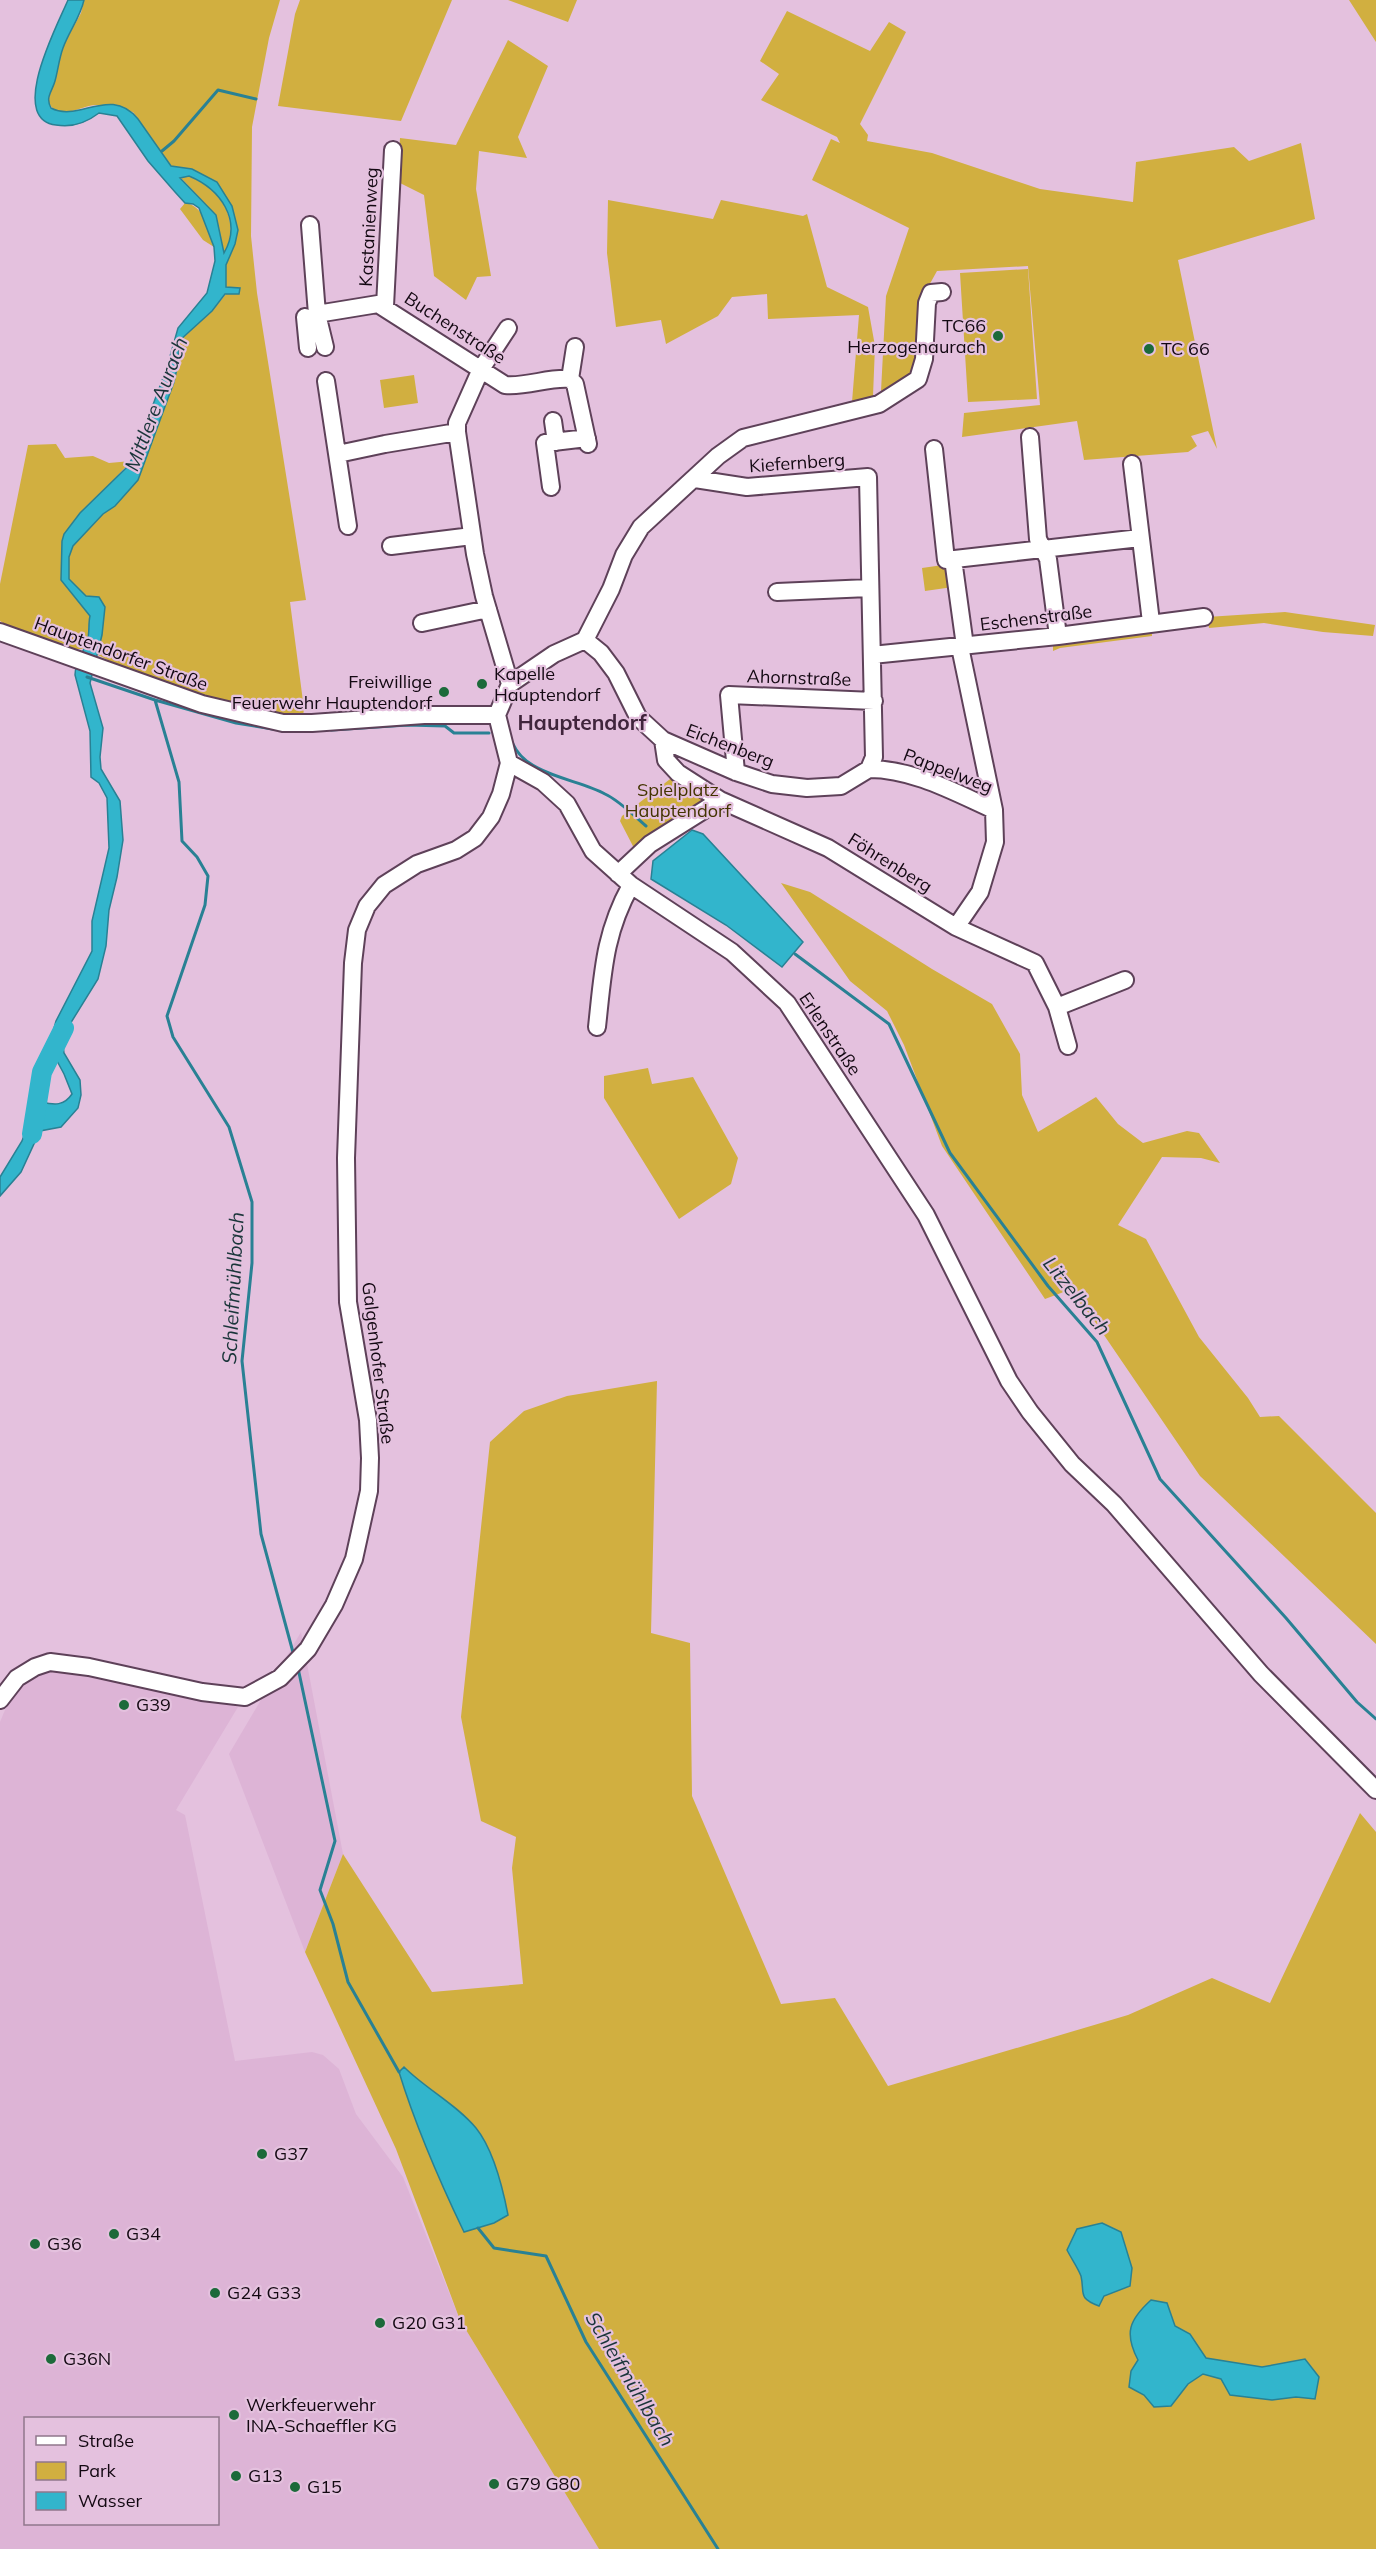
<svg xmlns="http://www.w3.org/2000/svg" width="1376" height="2549" viewBox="0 0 1376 2549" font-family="Mulish,sans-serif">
	<rect width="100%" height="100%" fill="#e4c1de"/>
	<path fill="#ddb4d6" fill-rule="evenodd" d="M301,1632L343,1854L305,1952L229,1754Z
		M56,1671L225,1702L238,1707L176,1810L185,1815L235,2061L312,2052L323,2055L339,2069L356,2114L403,2177L460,2320L599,2549H0V1722L10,1698L18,1687L30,1678ZM26,2418H218V2524H26Z"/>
	<path fill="#d1af40" d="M84,0H280L269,38L252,127L251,236L257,293L306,600L290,602L304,709L303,716C236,718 155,684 96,654C111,619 92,603 69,579V557L73,546L103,514L115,506L138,480L178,364L179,341L212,311L226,294L240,288L226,287V265L235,244L232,206L192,169L171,166L133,112C121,110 106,104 95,105C78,106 60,123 48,102L63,46L81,13Z
		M300,0H452L401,121L278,106L295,14Z
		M508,0H577L568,22Z
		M1349,0H1376V42Z
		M787,11L870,51L889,22L906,32L860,124L868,135L867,141L932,153L1040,189L1133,202L1136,162L1234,147L1249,161L1301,143L1315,219L1178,260L1217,449L1208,431L1191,436L1197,446L1188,452L1084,460L1077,421L962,437L964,413L1040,405L1028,266L937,271L927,289L920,363L905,382L881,391L886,296L909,228L812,180L831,139L840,143L837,137L761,100L779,74L760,61Z
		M508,40L548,66L518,137L527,158L479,151L476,189L491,276L477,277L466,300L434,276L424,195L398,182L400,138L456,145Z
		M188,176C221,189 242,220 224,254L216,215L180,177Z
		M608,200L713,219L721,200L803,216L807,214L827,287L868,307L875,346L873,396L852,402L859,315L768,319L767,294L732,297L718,316L666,344L661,320L616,327L607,253Z
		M185,203C204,205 209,231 214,247L203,240L180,209Z
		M1028,269L1037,399L968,402L960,273Z
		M414,375L418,403L384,408L380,380Z
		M56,444L65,458L93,456L109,463L131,461L71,526L62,541L61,580L90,616L87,643L82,649C57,650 20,635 0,621V584L28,445Z
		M950,564L953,587L925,591L922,568Z
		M1285,612L1375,625L1373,636L1323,632L1264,623L1209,628L1207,617Z
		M1152,629V636L1060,648L1053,651V642Z
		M678,773L720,800L635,850L620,821L622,816Z
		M781,883L810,892L932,969L992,1004L1020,1054L1022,1095L1038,1132L1096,1097L1118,1124L1143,1143L1187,1131L1199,1133L1220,1163L1201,1158L1162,1157L1118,1225L1146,1239L1199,1337L1248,1398L1260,1417L1279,1416L1376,1513V1644L1200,1476L1091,1316L1069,1290L1045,1299L942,1146L904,1045L887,1011L850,981Z
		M648,1068L652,1084L693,1077L738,1158L731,1184L679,1219L604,1098V1076Z
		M657,1381L651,1633L690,1643L692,1796L781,2004L835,1998L888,2086L1128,2015L1212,1978L1270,2003L1360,1813L1376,1832V2549H599L460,2320L396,2149L305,1952L343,1854L432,1992L523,1984L512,1868L516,1837L481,1821L461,1717L490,1442L524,1411L567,1396Z"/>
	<path fill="#32b5cc" stroke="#298194" stroke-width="1.5" fill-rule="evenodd" d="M68,0H84C80,18 69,31 63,48C59,59 58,70 55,81C52,92 45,97 51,108C79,123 110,85 138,119L171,166L192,169L217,182L232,206L238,230L235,244L226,265V287L240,288L239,294H225L212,311L179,341L178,364L174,382L138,480L115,506L103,514L73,546L69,557V579L86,596L99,597L105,607L102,635L90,683L103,728L100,757L101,769L120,801L123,840L117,877L109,910L106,946L98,979L62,1037L64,1053L80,1080L81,1095L78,1108L61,1127L40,1131L21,1172L0,1196V1177L22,1141L32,1114L41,1102C55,1105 64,1106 72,1094L64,1074L49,1046L56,1021L92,951V921L109,848L107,798L99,783L91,777L90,731L75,675C75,662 83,653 87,642C90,634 88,624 90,616L61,580L62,541L64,534L80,513L126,468L134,456L167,367L178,328L207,293L215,261L214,247L199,208L193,204L185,203L175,192L148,161L117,116L99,113C86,123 73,128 56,125C7,119 58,24 68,0ZM189,176C220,189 243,220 224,253L216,215L180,178Z
		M692,830L703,834L803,942L782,967L726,925L651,879L653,861Z
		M404,2067C426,2089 456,2104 476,2128C493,2149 503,2189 508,2215L494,2223L464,2232C439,2180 416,2127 399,2072Z
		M1102,2223L1121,2232L1132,2268L1130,2286L1104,2296L1099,2306C1077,2298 1085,2293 1081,2276C1078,2268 1071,2258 1067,2250L1077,2229Z
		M1151,2300L1167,2303L1175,2326L1190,2334L1206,2358L1262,2367L1305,2359L1319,2377L1315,2399L1296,2397L1272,2400L1230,2395L1221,2379L1203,2374L1188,2384L1171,2406L1154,2407L1144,2395L1129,2387L1131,2371L1138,2360C1124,2333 1129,2320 1151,2300Z"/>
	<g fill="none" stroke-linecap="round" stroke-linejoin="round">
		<path stroke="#298194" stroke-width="3" d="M162,151L174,141L218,90L256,99
			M87,677L155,700L179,782L182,841L197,857L208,876L205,905L167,1016L173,1037L229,1127L252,1202V1263L242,1361L261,1534L294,1656
			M155,700L236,723L273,729
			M331,730L407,725L445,726L454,733H489
			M513,744C527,776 579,779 605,794C620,801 633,815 646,826
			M795,954L889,1024L950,1153L1048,1286L1097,1342L1160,1479L1286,1618L1357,1702L1376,1719
			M298,1668L335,1841L320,1890L333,1924L348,1982L399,2072
			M478,2228L494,2248L546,2256L586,2342L718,2549"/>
		<path stroke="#32b5cc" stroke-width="20" d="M32,1134L42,1072L64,1028"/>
		<defs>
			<path id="minor" d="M310,225L317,314L325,347
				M385,306L393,150
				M317,314L378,304L505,385C528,387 548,377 570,379L575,384L588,444
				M305,317L308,348
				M508,328L481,369L457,423V432L475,554L484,596L510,684
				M570,379L575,347
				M326,381L348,526
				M553,421L556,442
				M1030,437L1038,539L1048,559L1058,636
				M934,449L946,560L1140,538
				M338,454L385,444L457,432
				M1132,464L1151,622
				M551,487L545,443L587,438
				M391,546L472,536
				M953,559L965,646
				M777,592L869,588
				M422,623L488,609
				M0,632L202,704L283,723H312L424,715H497
				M585,640L601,653L616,673L638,717L663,740L736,772L772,784L807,788L841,786L869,769L874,757L868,477L747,487L695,479
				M960,647L994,810
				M872,655L1058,636L1204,617
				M497,715L510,684L554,654L585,640L611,589L624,555L641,527L718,456L743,438L879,404L918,379L924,359L927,303L931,293L942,292
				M663,740L666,760L678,773L720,800L828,848L956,927L1035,963L1057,1007L1068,1046
				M509,763L543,782L567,804L593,851L631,885L732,952L787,1003L926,1215L1009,1381L1030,1412L1072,1464L1114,1504L1261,1674L1376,1790
				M869,769C913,769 954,792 994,810L995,842L980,892L956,927
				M736,772L729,695L874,701
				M618,874L650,844L720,800
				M1057,1007L1125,980
				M597,1027C603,972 604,934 631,885
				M0,1700L17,1678L35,1667L50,1662L89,1667L202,1692L245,1697L280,1678L308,1649L334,1605L354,1559L369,1491L370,1458L368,1420L348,1302L346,1158L353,963L357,930L367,906L384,885L417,864L456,850L475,838L491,817L501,794L509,763L497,715"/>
		</defs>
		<use href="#minor" stroke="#5e4159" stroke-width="20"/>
		<use href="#minor" stroke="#fff" stroke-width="16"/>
	</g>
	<g fill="#1c6a3a" stroke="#e4c1de" stroke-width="2">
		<circle cx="998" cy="336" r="6"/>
		<circle cx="1149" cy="349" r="6"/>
		<circle cx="482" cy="684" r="6"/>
		<circle cx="444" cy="692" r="6"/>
		<circle cx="124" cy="1705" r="6"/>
		<circle cx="262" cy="2154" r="6"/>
		<circle cx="114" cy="2234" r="6"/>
		<circle cx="35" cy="2244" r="6"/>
		<circle cx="215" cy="2293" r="6"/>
		<circle cx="380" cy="2323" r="6"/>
		<circle cx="51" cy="2359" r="6"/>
		<circle cx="234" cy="2415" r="6"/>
		<circle cx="236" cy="2476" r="6"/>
		<circle cx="494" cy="2484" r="6"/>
		<circle cx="295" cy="2487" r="6"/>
	</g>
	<g text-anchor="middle" stroke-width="4.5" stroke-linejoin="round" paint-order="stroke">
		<g font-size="18" fill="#130812" stroke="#e4c1de">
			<text transform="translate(369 227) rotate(-87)" y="6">Kastanienweg</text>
			<text transform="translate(455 328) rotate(33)" y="6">Buchenstraße</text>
			<text transform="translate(797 463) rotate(-4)" y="6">Kiefernberg</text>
			<text transform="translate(1036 618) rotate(-7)" y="6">Eschenstraße</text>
			<text transform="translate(121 654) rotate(20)" y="6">Hauptendorfer Straße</text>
			<text transform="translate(799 678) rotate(2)" y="6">Ahornstraße</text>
			<text transform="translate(730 746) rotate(21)" y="6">Eichenberg</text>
			<text transform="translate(948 771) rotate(21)" y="6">Pappelweg</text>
			<text transform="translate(890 863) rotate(32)" y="6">Föhrenberg</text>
			<text transform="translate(830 1034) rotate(56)" y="6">Erlenstraße</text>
			<text transform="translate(378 1363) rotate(83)" y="6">Galgenhofer Straße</text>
		</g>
		<g font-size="18" fill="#130812" stroke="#e4c1de" text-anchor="start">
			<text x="986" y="332" text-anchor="end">TC66<tspan x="986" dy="21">Herzogenaurach</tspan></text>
			<text x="1161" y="355">TC 66</text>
			<text x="494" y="680">Kapelle<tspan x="494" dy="21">Hauptendorf</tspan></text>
			<text x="432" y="688" text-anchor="end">Freiwillige<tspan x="432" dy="21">Feuerwehr Hauptendorf</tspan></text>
			<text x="136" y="1711">G39</text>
			<text x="274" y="2160">G37</text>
			<text x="126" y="2240">G34</text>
			<text x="47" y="2250">G36</text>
			<text x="227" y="2299">G24 G33</text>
			<text x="392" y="2329">G20 G31</text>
			<text x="63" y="2365">G36N</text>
			<text x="246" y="2411">Werkfeuerwehr<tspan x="246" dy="21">INA-Schaeffler KG</tspan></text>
			<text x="248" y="2482">G13</text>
			<text x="506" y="2490">G79 G80</text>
			<text x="307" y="2493">G15</text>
		</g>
		<g font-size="18" fill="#433400" stroke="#e4c1de">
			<text x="678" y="796">Spielplatz<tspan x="678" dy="21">Hauptendorf</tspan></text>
		</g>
		<g font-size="20" font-style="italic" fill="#1a353a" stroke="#e4c1de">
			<text transform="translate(156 404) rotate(-69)" y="7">Mittlere Aurach</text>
			<text transform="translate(233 1288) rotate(-87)" y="7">Schleifmühlbach</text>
			<text transform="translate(1077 1296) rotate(51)" y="7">Litzelbach</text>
			<text transform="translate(630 2379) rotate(59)" y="7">Schleifmühlbach</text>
		</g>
		<g font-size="21" font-weight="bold" fill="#40253c" stroke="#e4c1de">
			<text x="582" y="730">Hauptendorf</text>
		</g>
	</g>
	<rect x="24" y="2417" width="195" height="108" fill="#e4c1de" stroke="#90778c" stroke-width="1.5"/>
	<rect x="36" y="2436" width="30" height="9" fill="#ffffff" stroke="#90778c" stroke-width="1.5"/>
	<text x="78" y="2447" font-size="18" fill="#130812">Straße</text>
	<rect x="36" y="2462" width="30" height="18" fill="#d1af40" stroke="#90778c" stroke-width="1.5"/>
	<text x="78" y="2477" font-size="18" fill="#130812">Park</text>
	<rect x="36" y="2492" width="30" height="18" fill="#32b5cc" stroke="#90778c" stroke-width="1.5"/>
	<text x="78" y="2507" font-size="18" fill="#130812">Wasser</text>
</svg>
